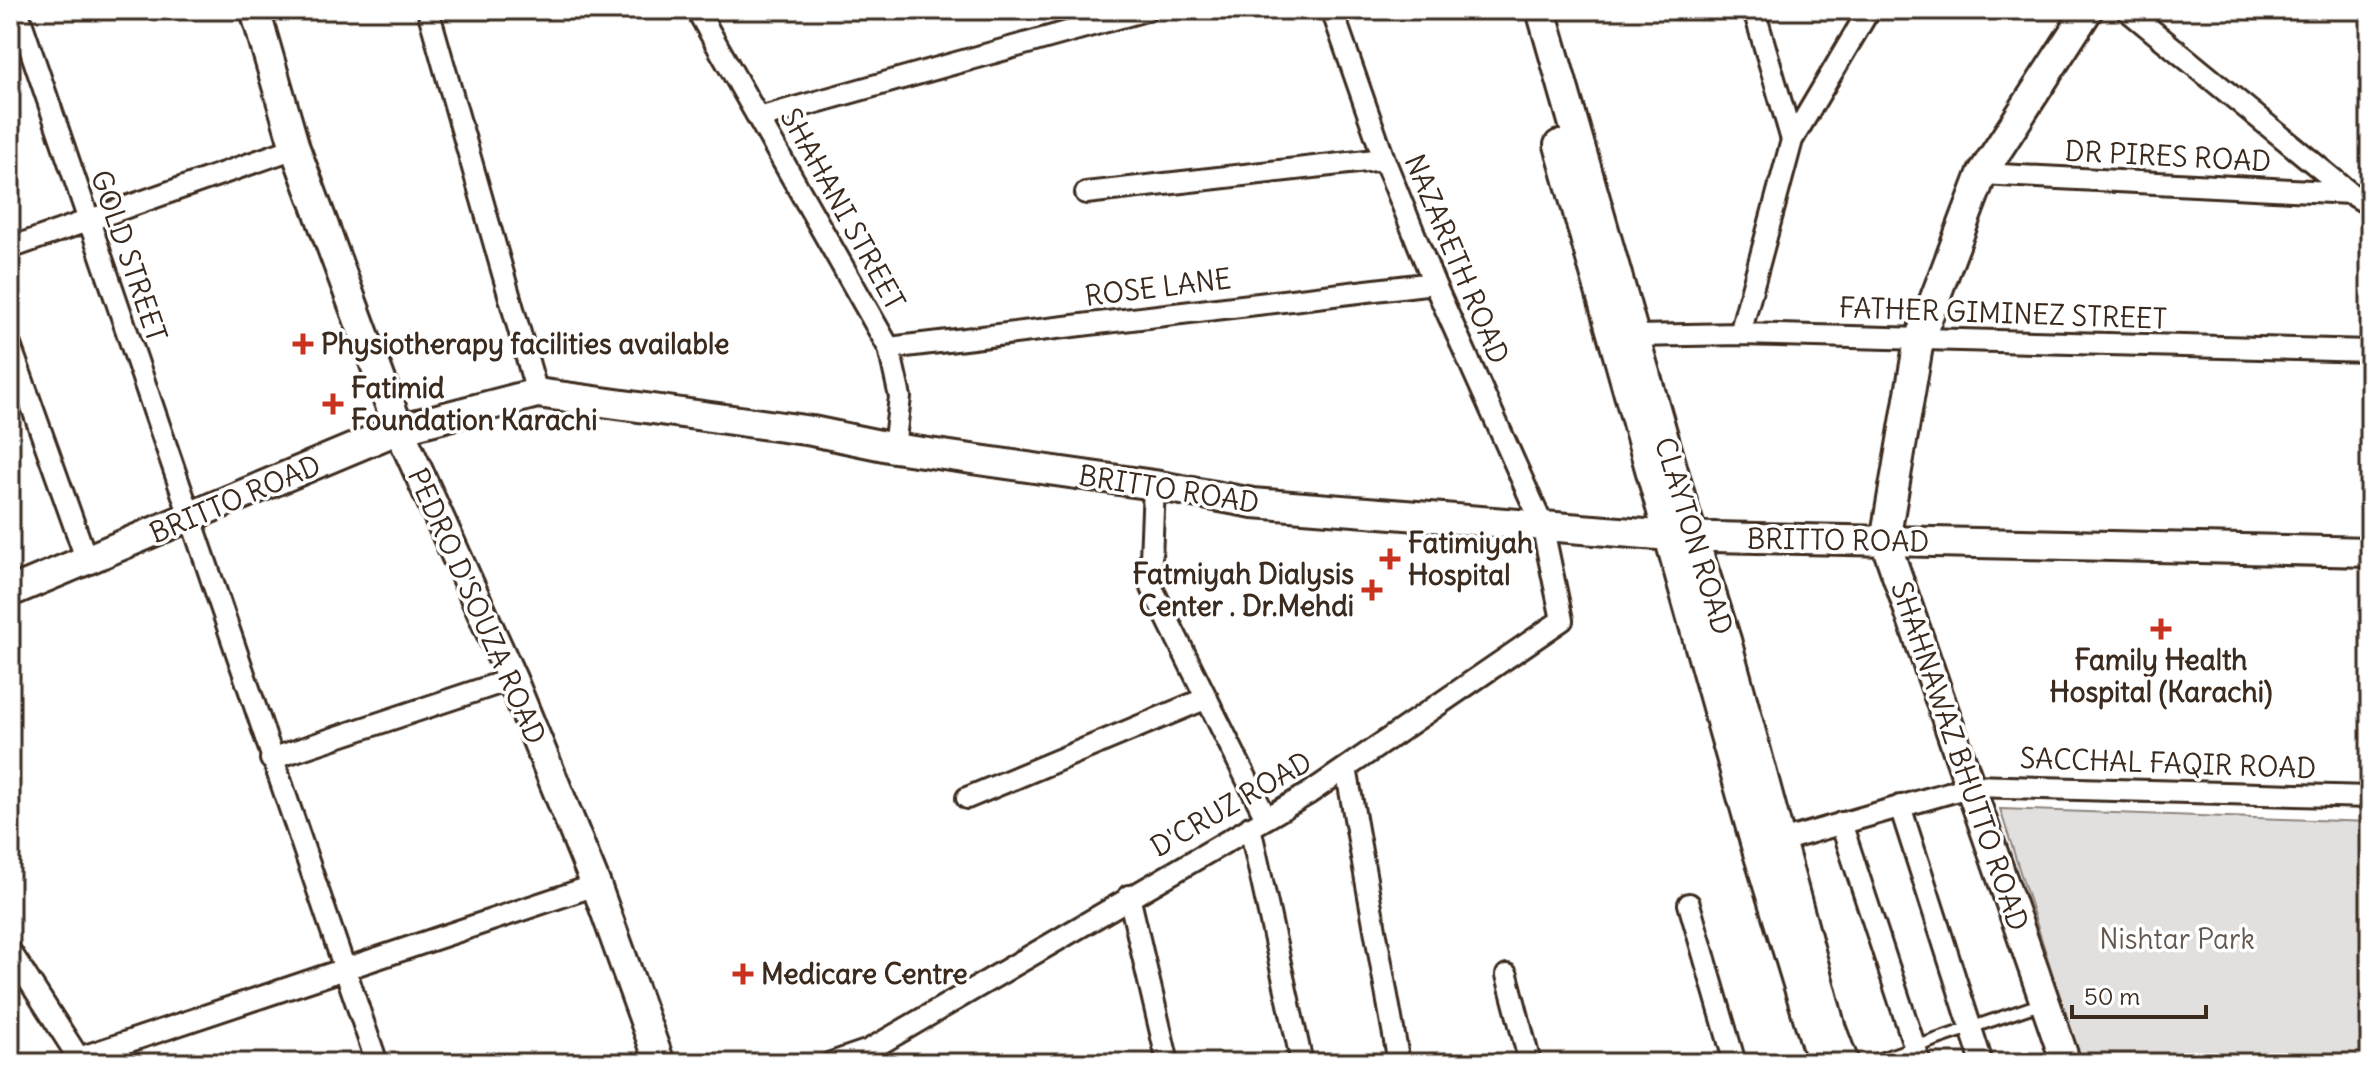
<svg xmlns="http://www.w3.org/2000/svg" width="2380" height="1073" viewBox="0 0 2380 1073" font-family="Delius,sans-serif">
	<rect width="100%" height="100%" fill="#fff"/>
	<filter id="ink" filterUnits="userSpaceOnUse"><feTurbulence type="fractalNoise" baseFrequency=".0125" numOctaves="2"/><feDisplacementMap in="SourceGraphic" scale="16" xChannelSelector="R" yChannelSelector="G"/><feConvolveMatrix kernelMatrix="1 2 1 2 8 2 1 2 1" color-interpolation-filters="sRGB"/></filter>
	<g filter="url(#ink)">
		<path fill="#e2e0de" stroke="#8e857e" stroke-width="2" d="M2000,809L2370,822V1063H2081Z"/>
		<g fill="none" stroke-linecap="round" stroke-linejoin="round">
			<defs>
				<path id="lane" d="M1868,1063L2043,1003"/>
				<path id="street" d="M17,10L377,1063
					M428,10L537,393
					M697,10L889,348L900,397L894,448
					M1754,10L1792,140
					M2127,10L2350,193L2370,205
					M759,118L1146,10
					M1982,174L2350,193
					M1086,193L1384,159
					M10,248L295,148
					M1740,334L1792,140L1869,10
					M1634,336L1740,334L2370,351
					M10,345L87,561
					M889,348L1434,283
					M1154,485L1150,584L1266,818
					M271,759L512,679
					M1346,768L1399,1063
					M967,798L1207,698
					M1900,806L1982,1063
					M1841,823L1920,1063
					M1250,827L1302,1063
					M1781,841L1972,786L2370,797
					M1129,896L1168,1063
					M1689,904L1735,1063
					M10,951L82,1063
					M1507,975L1530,1063
					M79,1058L596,885
					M831,1063L869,1050L1308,794L1562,620L1542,524L1434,283L1384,159L1332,10"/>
				<path id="secondary" d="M255,10L295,148L399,429L512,679L596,885L660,1063
					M1541,10L1684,509L1726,640L1831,1029L1844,1063
					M1559,145L1756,846L1822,1063
					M10,592L399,429L537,393L812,431L894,448L1154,485L1253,503L1671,536L2370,552
					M2066,1063L1885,541L1919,340L1982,174L2088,10"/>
			</defs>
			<use href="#lane" stroke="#3b2a1e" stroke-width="16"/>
			<use href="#street" stroke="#3b2a1e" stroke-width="26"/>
			<use href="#secondary" stroke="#3b2a1e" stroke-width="34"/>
			<use href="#lane" stroke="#fff" stroke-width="10"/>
			<use href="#street" stroke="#fff" stroke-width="20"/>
			<use href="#secondary" stroke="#fff" stroke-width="28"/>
		</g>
	</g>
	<g fill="#c8321e" stroke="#fff" stroke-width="3">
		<path d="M299 332h8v8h8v8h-8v8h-8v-8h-8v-8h8z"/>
		<path d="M329 392h8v8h8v8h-8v8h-8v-8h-8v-8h8z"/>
		<path d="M1386 547h8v8h8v8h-8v8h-8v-8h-8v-8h8z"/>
		<path d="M1368 578h8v8h8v8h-8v8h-8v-8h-8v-8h8z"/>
		<path d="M2157 617h8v8h8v8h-8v8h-8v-8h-8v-8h8z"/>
		<path d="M739 962h8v8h8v8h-8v8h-8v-8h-8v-8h8z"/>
	</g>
	<g text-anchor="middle" stroke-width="7" stroke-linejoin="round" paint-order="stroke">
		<g font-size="28" fill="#3b2a1e" stroke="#fff">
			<text transform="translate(2168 156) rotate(3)" y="10">DR PIRES ROAD</text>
			<text transform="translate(843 209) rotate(61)" y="10">SHAHANI STREET</text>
			<text transform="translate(129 256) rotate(71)" y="10">GOLD STREET</text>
			<text transform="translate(1457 259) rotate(67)" y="10">NAZARETH ROAD</text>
			<text transform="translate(1158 287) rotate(-7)" y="10">ROSE LANE</text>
			<text transform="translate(2003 313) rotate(2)" y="10">FATHER GIMINEZ STREET</text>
			<text transform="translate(1169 489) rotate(9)" y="10">BRITTO ROAD</text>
			<text transform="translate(235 499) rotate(-23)" y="10">BRITTO ROAD</text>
			<text transform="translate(1694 536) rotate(73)" y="10">CLAYTON ROAD</text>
			<text transform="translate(1838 540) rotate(1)" y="10">BRITTO ROAD</text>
			<text transform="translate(477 606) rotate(66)" y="10">PEDRO D'SOUZA ROAD</text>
			<text transform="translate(1960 756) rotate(71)" y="10">SHAHNAWAZ BHUTTO ROAD</text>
			<text transform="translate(2168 763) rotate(2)" y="10">SACCHAL FAQIR ROAD</text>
			<text transform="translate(1231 804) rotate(-30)" y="10">D'CRUZ ROAD</text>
		</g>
		<g font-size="28" font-weight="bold" fill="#3b2a1e" stroke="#fff" text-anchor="start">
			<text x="321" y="354">Physiotherapy facilities available</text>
			<text x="351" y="398">Fatimid<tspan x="351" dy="32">Foundation Karachi</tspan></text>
			<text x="1408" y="553">Fatimiyah<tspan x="1408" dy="32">Hospital</tspan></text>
			<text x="1354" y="584" text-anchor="end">Fatmiyah Dialysis<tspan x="1354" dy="32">Center . Dr.Mehdi</tspan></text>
			<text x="2161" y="670" text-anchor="middle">Family Health<tspan x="2161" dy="32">Hospital (Karachi)</tspan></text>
			<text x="761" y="984">Medicare Centre</text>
		</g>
		<g font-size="28" fill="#65584e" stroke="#fff">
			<text x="2177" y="949">Nishtar Park</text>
		</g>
	</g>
	<rect width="2380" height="1073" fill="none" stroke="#fff" stroke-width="40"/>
	<rect x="20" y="20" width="2340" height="1033" fill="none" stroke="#3b2a1e" stroke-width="3" filter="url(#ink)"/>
	<path d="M2072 1005v12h134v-12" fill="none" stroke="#3b2a1e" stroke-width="4"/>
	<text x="2084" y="1005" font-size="24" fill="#3b2a1e" stroke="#ffffff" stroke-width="6" paint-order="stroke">50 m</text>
</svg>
